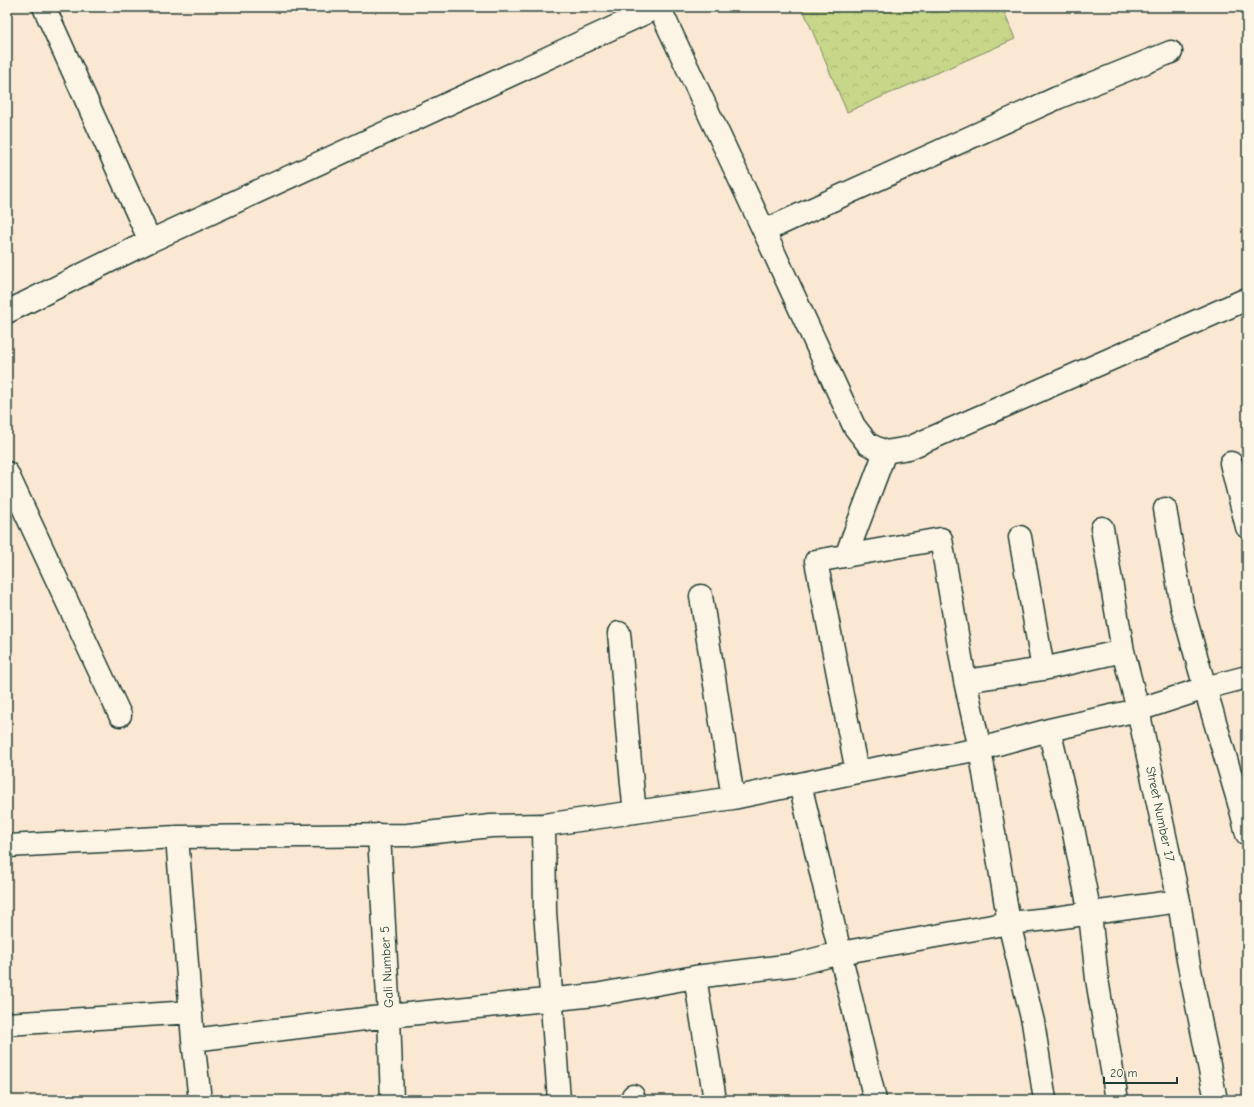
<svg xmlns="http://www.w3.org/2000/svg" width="1254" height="1107" viewBox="0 0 1254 1107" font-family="'Comic Neue',sans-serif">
	<defs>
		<pattern id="forest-crowns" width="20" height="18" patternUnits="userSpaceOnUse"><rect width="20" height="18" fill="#c8d68a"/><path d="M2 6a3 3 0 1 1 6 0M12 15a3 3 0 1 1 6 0" fill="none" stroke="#abb978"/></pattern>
	</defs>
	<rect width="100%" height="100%" fill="#fbe8d3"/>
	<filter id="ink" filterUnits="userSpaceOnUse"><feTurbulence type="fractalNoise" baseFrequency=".025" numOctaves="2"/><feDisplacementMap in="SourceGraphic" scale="8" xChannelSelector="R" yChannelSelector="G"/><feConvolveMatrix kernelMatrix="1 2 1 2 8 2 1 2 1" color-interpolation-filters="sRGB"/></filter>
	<g filter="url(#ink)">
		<path fill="url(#forest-crowns)" stroke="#748a5f" d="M802,7H1002L1015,39L847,112Z"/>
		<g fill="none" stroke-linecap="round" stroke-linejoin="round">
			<defs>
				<path id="minor" d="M44,7L150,241
					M659,7L764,231L854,426L868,444L885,452L909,448L1247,299
					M764,231L1057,98L1171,52
					M7,312L150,241L658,7
					M1231,463L1247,527
					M7,473L120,715
					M1165,509L1182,606L1205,688L1241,810L1247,834
					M1102,528L1123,651L1138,710L1179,901L1188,960L1216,1100
					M1020,537L1043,669
					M846,556L885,452
					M701,596L733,798
					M619,633C625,693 628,753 635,812
					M965,681L1043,669L1123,651
					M1049,730L1073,828L1090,914L1097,979L1117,1100
					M857,772L816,561L941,539L965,681L980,749L1009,923L1033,1022L1045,1100
					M800,784L875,1100
					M544,825L545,912L559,1100
					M379,835L389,1016L392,1100
					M177,837L193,1040L200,1100
					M7,846L177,837L408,835L491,826L544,825L733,798L857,772L980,749L1049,730L1138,710L1205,688L1247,677
					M695,977L715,1100
					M7,1024L191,1012
					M193,1040L389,1016L595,995L695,977L793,965L840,953L1009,923L1048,919L1179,901
					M633,1096V1100"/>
			</defs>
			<use href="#minor" stroke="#1f3d34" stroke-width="25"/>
			<use href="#minor" stroke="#fcf5e5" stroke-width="22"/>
		</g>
	</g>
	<g text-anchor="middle" stroke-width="3" stroke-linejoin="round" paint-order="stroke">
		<g font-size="13" fill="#1f3d34" stroke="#fcf5e5">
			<text transform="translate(1161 814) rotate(78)" y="5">Street Number 17</text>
			<text transform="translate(386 967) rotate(-93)" y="5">Gali Number 5</text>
		</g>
	</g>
	<rect width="1254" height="1107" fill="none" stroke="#fcf5e5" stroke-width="24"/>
	<rect x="12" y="12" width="1230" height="1083" fill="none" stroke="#1f3d34" stroke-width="1.5" filter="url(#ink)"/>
	<path d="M1104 1077v6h73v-6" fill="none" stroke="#1f3d34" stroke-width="2"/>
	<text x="1110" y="1077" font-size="12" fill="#1f3d34" stroke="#fcf5e5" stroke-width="3" paint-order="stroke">20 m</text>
</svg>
